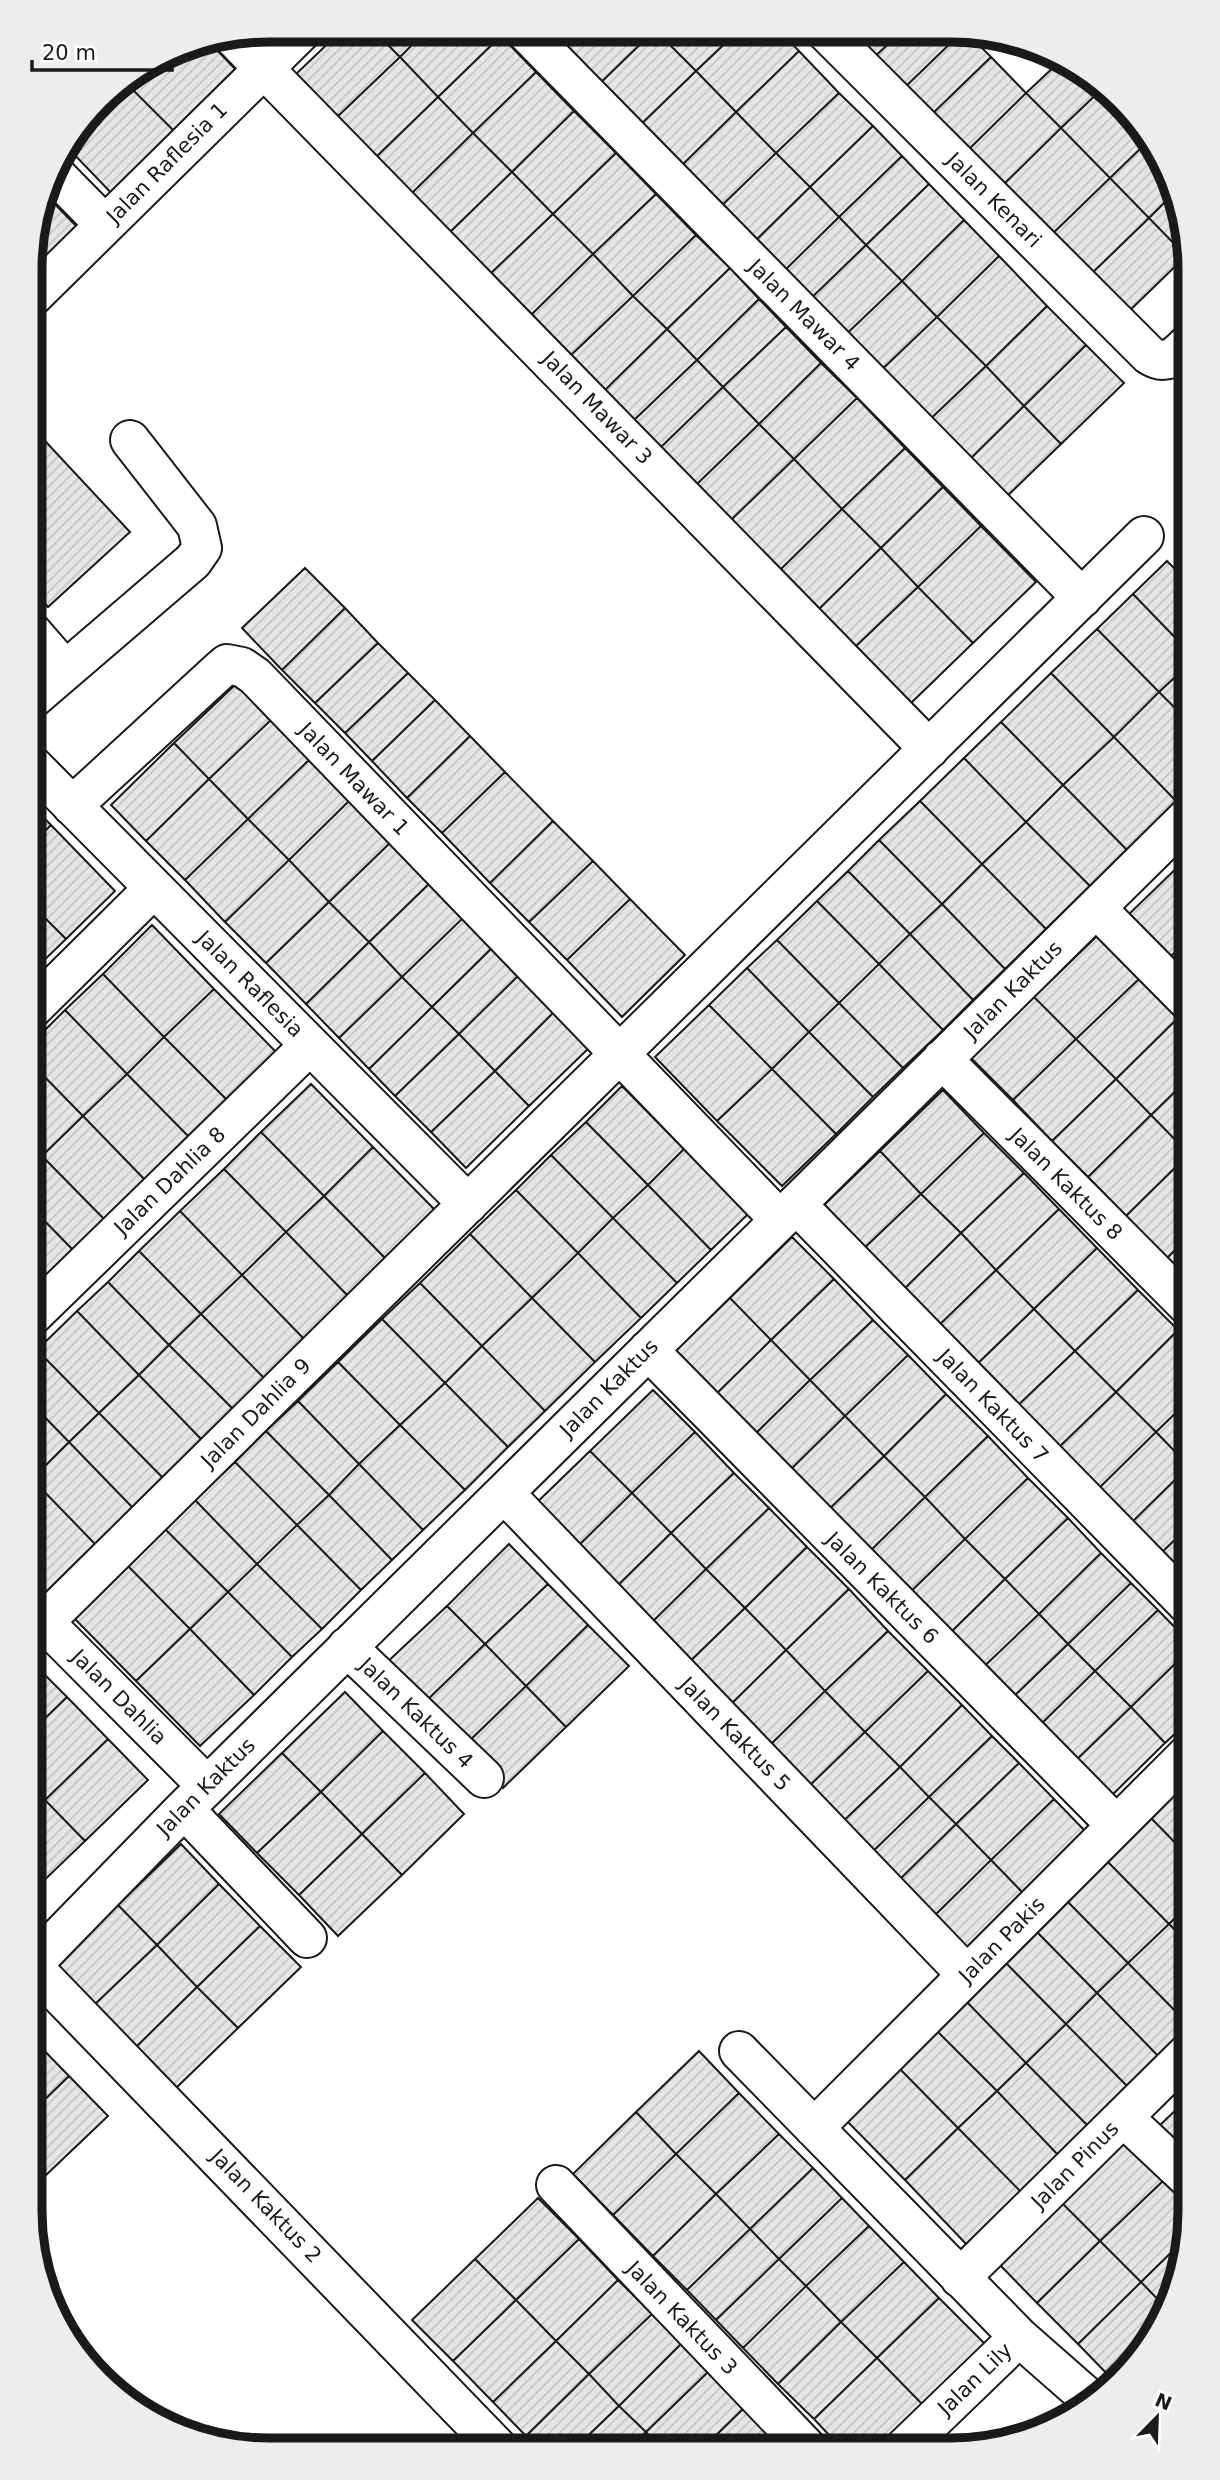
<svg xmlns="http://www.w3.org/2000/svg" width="1220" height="2480" viewBox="0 0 1220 2480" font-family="'DejaVu Sans',sans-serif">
	<defs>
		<pattern id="building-hatch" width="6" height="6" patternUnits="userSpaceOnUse" patternTransform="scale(1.75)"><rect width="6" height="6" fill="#e6e6e6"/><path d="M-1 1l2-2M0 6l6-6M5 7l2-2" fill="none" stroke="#c5c5c5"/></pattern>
	</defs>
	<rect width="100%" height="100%" fill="#fff"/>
	<path fill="url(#building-hatch)" stroke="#1a1a1a" stroke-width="2" d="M342,30H373L400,57L336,118L295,75Z
		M373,30L426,31L400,57Z
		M426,31H496L501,36L438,97L400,57Z
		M574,32H653L592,91L553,51Z
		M653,32H657L696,71L633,132L592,91Z
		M657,32L736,33L696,71Z
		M736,33H781L799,51L736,112L696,71Z
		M846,33L899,34L871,60Z
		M899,34H960L901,91L871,60Z
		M960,34H968L991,57L928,118L901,91Z
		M501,36L536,72L473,133L438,97Z
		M209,42L243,77L181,138L125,82L178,48Z
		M799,51L839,93L776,153L736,112Z
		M400,57L438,97L375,158L336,118Z
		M991,57L1026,93L964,154L928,118Z
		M1057,64L1104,87L1061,128L1026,93Z
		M696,71L736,112L673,174L633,132Z
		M536,72L574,111L512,172L473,133Z
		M125,82L181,138L117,199L67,147L92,114Z
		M1104,87L1109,89L1145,144L1110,178L1061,128Z
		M839,93L873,126L810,187L776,153Z
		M1026,93L1061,128L998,190L964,154Z
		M438,97L473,133L411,194L375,158Z
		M574,111L616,153L553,214L512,172Z
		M736,112L776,153L713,214L673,174Z
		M873,126L902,156L839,217L810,187Z
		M1061,128L1110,178L1047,239L998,190Z
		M473,133L512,172L449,233L411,194Z
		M1145,144L1176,191L1149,218L1110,178Z
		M616,153L656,194L593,254L553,214Z
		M776,153L810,187L747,249L713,214Z
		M902,156L929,184L866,245L839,217Z
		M512,172L553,214L490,274L449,233Z
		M1110,178L1149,218L1086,279L1047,239Z
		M929,184L964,220L902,281L866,245Z
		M810,187L839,217L776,279L747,249Z
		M1176,191L1188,255L1186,256L1149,218Z
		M45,194L83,233L32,283V238Z
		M656,194L696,235L633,296L593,254Z
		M553,214L593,254L530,316L490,274Z
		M839,217L866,245L803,306L776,279Z
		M1149,218L1186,256L1123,317L1086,279Z
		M964,220L999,256L937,317L902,281Z
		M696,235L730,268L667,329L633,296Z
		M866,245L902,281L838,342L803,306Z
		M593,254L633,296L570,356L530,316Z
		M999,256L1047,306L986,366L937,317Z
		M730,268L759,299L697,360L667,329Z
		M902,281L937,317L873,378L838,342Z
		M633,296L667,329L604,391L570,356Z
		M759,299L786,327L723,387L697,360Z
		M1047,306L1086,345L1024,406L986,366Z
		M937,317L986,366L922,427L873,378Z
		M786,327L821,363L759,424L723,387Z
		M667,329L697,360L633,421L604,391Z
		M1086,345L1124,383L1061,444L1024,406Z
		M697,360L723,387L660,448L633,421Z
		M821,363L857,398L794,459L759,424Z
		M986,366L1024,406L961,468L922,427Z
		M723,387L759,424L696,485L660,448Z
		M857,398L905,448L842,509L794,459Z
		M1024,406L1061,444L998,505L961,468Z
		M759,424L794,459L731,520L696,485Z
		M32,427L130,532L48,607L31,589Z
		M905,448L943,487L881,548L842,509Z
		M794,459L842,509L780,570L731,520Z
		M943,487L981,526L918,587L881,548Z
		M842,509L881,548L818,610L780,570Z
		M981,526L1036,582L973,643L918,587Z
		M881,548L918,587L855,647L818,610Z
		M1167,561L1190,584V653L1133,594Z
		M305,568L345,608L282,670L242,628Z
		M918,587L973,643L910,704L855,647Z
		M1133,594L1190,653V663L1159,692L1097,629Z
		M345,608L378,643L315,703L282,670Z
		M1097,629L1159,692L1114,737L1051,673Z
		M378,643L408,673L345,733L315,703Z
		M1190,663V723L1159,692Z
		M408,673L435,700L372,761L345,733Z
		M1051,673L1114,737L1063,785L1001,722Z
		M237,683L272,719L209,779L174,743Z
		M1159,692L1190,723V789L1177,802L1114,737Z
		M435,700L470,736L407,798L372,761Z
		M272,719L311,758L248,819L209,779Z
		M1001,722L1063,785L1026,822L964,758Z
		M470,736L505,772L442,833L407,798Z
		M1114,737L1177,802L1127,850L1063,785Z
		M174,743L209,779L146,841L111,805Z
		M311,758L351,799L289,860L248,819Z
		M964,758L1026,822L982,864L920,801Z
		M505,772L553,821L490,883L442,833Z
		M209,779L248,819L185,880L146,841Z
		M1063,785L1127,850L1090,886L1026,822Z
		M351,799L392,841L329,902L289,860Z
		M920,801L982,864L942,904L879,840Z
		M31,805L51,825L31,845Z
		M248,819L289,860L225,922L185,880Z
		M553,821L593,861L529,922L490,883Z
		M1026,822L1090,886L1046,929L982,864Z
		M51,825L115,891L66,939L31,904V845Z
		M879,840L942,904L910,934L848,871Z
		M392,841L432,881L369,942L329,902Z
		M1190,855V938L1168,959L1127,916Z
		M289,860L329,902L266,963L225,922Z
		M593,861L630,899L567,960L529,922Z
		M982,864L1046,929L1005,969L942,904Z
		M848,871L910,934L879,964L817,901Z
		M432,881L465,916L402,977L369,942Z
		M630,899L685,955L622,1017L567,960Z
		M817,901L879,964L839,1003L777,940Z
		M329,902L369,942L306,1004L266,963Z
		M31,904L66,939L31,973Z
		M942,904L1005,969L973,1000L910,934Z
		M465,916L494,946L432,1007L402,977Z
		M152,925L214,989L164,1037L103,974Z
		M910,934L973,1000L943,1030L879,964Z
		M1097,936L1139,979L1076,1039L1034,997Z
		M1190,938V981L1168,959Z
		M777,940L839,1003L809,1032L747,968Z
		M369,942L402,977L339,1038L306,1004Z
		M494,946L521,973L459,1034L432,1007Z
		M879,964L943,1030L903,1068L839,1003Z
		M747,968L809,1032L772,1069L709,1005Z
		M521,973L557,1009L495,1071L459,1034Z
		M103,974L164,1037L127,1074L65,1010Z
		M402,977L432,1007L369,1069L339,1038Z
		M1139,979L1178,1018L1116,1079L1076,1039Z
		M214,989L278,1054L229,1102L164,1037Z
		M1034,997L1076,1039L1013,1100L971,1058Z
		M839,1003L903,1068L873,1097L809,1032Z
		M709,1005L772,1069L717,1121L655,1057Z
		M432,1007L459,1034L395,1096L369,1069Z
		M557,1009L592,1045L529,1106L495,1071Z
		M65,1010L127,1074L83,1116L31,1063V1044Z
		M1178,1018L1190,1030V1077L1151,1115L1116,1079Z
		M809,1032L873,1097L836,1134L772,1069Z
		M459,1034L495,1071L431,1132L395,1096Z
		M164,1037L229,1102L191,1139L127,1074Z
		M1076,1039L1116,1079L1052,1141L1013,1100Z
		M31,1063L83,1116L42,1156L31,1145Z
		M772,1069L836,1134L782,1186L717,1121Z
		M495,1071L529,1106L466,1168L431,1132Z
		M127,1074L191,1139L147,1182L83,1116Z
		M1190,1077V1153L1189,1154L1151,1115Z
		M1116,1079L1151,1115L1088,1177L1052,1141Z
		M311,1084L373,1147L324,1196L261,1132Z
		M622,1086L684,1149L648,1185L586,1122Z
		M943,1090L984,1133L921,1194L880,1151Z
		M1151,1115L1189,1154L1126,1216L1088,1177Z
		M83,1116L147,1182L106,1221L42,1156Z
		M586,1122L648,1185L613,1218L551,1155Z
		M261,1132L324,1196L286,1232L224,1169Z
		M984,1133L1024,1173L961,1233L921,1194Z
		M31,1145L42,1156L31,1167Z
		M373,1147L437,1212L387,1260L324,1196Z
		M684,1149L748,1214L711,1250L648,1185Z
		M880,1151L921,1194L858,1254L817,1212Z
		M1189,1154L1190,1235L1167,1258L1126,1216Z
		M551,1155L613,1218L578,1253L516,1190Z
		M42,1156L106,1221L75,1252L31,1207V1167Z
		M224,1169L286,1232L242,1275L180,1211Z
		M1024,1173L1059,1209L996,1270L961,1233Z
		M648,1185L711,1250L677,1283L613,1218Z
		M516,1190L578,1253L532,1298L470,1234Z
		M921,1194L961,1233L898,1295L858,1254Z
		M324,1196L387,1260L349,1297L286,1232Z
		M31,1207L75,1252L44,1282L31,1269Z
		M1059,1209L1097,1248L1034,1309L996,1270Z
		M180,1211L242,1275L201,1314L139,1251Z
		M613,1218L677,1283L641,1318L578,1253Z
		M286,1232L349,1297L305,1340L242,1275Z
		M961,1233L996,1270L933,1331L898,1295Z
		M470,1234L532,1298L482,1346L420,1283Z
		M1190,1235V1281L1167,1258Z
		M792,1237L834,1279L771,1340L730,1298Z
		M1097,1248L1138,1290L1075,1351L1034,1309Z
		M139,1251L201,1314L169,1345L108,1282Z
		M578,1253L641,1318L595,1362L532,1298Z
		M996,1270L1034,1309L971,1370L933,1331Z
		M242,1275L305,1340L265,1379L201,1314Z
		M834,1279L873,1320L810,1380L771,1340Z
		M108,1282L169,1345L139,1375L77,1311Z
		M420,1283L482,1346L445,1383L382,1319Z
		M1138,1290L1178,1330L1116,1392L1075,1351Z
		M532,1298L595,1362L545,1411L482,1346Z
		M730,1298L771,1340L708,1402L666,1360Z
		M1034,1309L1075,1351L1012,1411L971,1370Z
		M77,1311L139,1375L99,1413L37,1350Z
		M201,1314L265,1379L234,1410L169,1345Z
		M382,1319L445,1383L400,1425L338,1362Z
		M873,1320L908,1355L845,1416L810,1380Z
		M1178,1330L1190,1343V1399L1156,1432L1116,1392Z
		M771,1340L810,1380L747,1442L708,1402Z
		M169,1345L234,1410L202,1440L139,1375Z
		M482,1346L545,1411L508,1447L445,1383Z
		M37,1350L99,1413L69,1442L31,1403V1356Z
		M1075,1351L1116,1392L1053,1453L1012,1411Z
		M908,1355L946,1394L884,1456L845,1416Z
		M338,1362L400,1425L359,1464L298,1401Z
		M139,1375L202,1440L163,1478L99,1413Z
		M810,1380L845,1416L782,1478L747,1442Z
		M445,1383L508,1447L465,1490L400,1425Z
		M653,1390L695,1432L632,1493L590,1451Z
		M1116,1392L1156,1432L1093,1494L1053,1453Z
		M946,1394L988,1436L925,1497L884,1456Z
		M1190,1399V1466H1189L1156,1432Z
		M298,1401L359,1464L329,1495L266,1431Z
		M31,1403L69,1442L32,1479L30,1478Z
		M99,1413L163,1478L133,1508L69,1442Z
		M845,1416L884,1456L821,1517L782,1478Z
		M400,1425L465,1490L423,1530L359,1464Z
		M266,1431L329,1495L297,1525L235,1462Z
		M695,1432L734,1473L671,1533L632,1493Z
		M1156,1432L1189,1466L1126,1528L1093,1494Z
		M988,1436L1028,1478L965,1539L925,1497Z
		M69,1442L133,1508L95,1544L32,1479Z
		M590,1451L632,1493L569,1555L527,1512Z
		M884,1456L925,1497L862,1559L821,1517Z
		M235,1462L297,1525L257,1564L195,1500Z
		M359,1464L423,1530L392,1560L329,1495Z
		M1189,1466L1190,1525L1156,1558L1126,1528Z
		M734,1473L769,1508L706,1569L671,1533Z
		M1028,1478L1068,1518L1005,1579L965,1539Z
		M32,1479L95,1544L41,1597L30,1586Z
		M632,1493L671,1533L608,1595L569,1555Z
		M329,1495L392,1560L361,1590L297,1525Z
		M925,1497L965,1539L902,1600L862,1559Z
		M195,1500L257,1564L228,1592L165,1529Z
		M769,1508L807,1547L745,1608L706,1569Z
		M1068,1518L1101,1553L1039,1614L1005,1579Z
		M297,1525L361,1590L322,1629L257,1564Z
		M1190,1525V1579L1183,1586L1156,1558Z
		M165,1529L228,1592L190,1629L128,1566Z
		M671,1533L706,1569L643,1631L608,1595Z
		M965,1539L1005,1579L942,1641L902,1600Z
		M509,1544L548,1584L485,1644L447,1606Z
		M807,1547L849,1589L786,1650L745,1608Z
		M1101,1553L1131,1583L1068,1644L1039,1614Z
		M257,1564L322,1629L292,1657L228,1592Z
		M128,1566L190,1629L136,1681L74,1618Z
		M706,1569L745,1608L681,1670L643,1631Z
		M1005,1579L1039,1614L975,1675L942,1641Z
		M1131,1583L1158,1610L1095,1671L1068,1644Z
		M548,1584L588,1625L526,1686L485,1644Z
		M849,1589L888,1631L825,1691L786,1650Z
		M228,1592L292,1657L254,1695L190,1629Z
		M447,1606L485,1644L422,1705L383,1666Z
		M745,1608L786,1650L723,1712L681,1670Z
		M1158,1610L1190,1643V1649L1131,1707L1095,1671Z
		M1039,1614L1068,1644L1005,1705L975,1675Z
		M588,1625L629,1666L566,1727L526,1686Z
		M190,1629L254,1695L200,1746L136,1681Z
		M888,1631L928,1671L865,1732L825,1691Z
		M485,1644L526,1686L463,1747L422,1705Z
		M1068,1644L1095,1671L1032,1733L1005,1705Z
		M1190,1649V1720L1165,1743L1131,1707Z
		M786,1650L825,1691L762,1753L723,1712Z
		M30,1660L67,1697L30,1733Z
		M928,1671L962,1705L900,1767L865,1732Z
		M1095,1671L1131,1707L1067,1769L1032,1733Z
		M526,1686L566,1727L503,1788L463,1747Z
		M825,1691L865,1732L802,1793L762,1753Z
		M345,1692L383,1731L321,1792L282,1753Z
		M67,1697L108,1739L45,1800L30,1785V1733Z
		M962,1705L992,1736L929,1797L900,1767Z
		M1131,1707L1165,1743L1103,1804L1067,1769Z
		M383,1731L425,1773L362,1834L321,1792Z
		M865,1732L900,1767L836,1828L802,1793Z
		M992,1736L1019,1763L956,1824L929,1797Z
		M108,1739L148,1780L85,1841L45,1800Z
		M282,1753L321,1792L257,1853L219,1814Z
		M1019,1763L1054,1799L991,1860L956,1824Z
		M900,1767L929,1797L866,1858L836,1828Z
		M425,1773L464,1814L402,1875L362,1834Z
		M1188,1781L1190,1783V1858L1151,1818Z
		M30,1785L45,1800L30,1815Z
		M321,1792L362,1834L299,1895L257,1853Z
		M929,1797L956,1824L893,1886L866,1858Z
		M1054,1799L1089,1835L1026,1896L991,1860Z
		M45,1800L85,1841L30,1894V1815Z
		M1151,1818L1190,1858V1903L1169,1924L1106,1860Z
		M956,1824L991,1860L928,1922L893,1886Z
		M362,1834L402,1875L338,1936L299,1895Z
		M181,1844L219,1884L157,1945L118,1905Z
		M991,1860L1026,1896L963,1957L928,1922Z
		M1106,1860L1169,1924L1128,1963L1066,1900Z
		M219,1884L260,1926L197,1987L157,1945Z
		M1066,1900L1128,1963L1097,1993L1035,1930Z
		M1190,1903V1945L1169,1924Z
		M118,1905L157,1945L93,2006L55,1967Z
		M1169,1924L1190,1945V2026L1128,1963Z
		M260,1926L301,1967L238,2028L197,1987Z
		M1035,1930L1097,1993L1066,2024L1003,1960Z
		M157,1945L197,1987L135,2048L93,2006Z
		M1003,1960L1066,2024L1026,2063L964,1999Z
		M1128,1963L1190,2026V2031L1161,2059L1097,1993Z
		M197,1987L238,2028L175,2089L135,2048Z
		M1097,1993L1161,2059L1130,2089L1066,2024Z
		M964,1999L1026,2063L997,2091L934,2028Z
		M1066,2024L1130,2089L1090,2128L1026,2063Z
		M934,2028L997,2091L958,2128L896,2065Z
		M30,2036L69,2076L30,2114Z
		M699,2051L739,2093L676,2154L636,2112Z
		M1026,2063L1090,2128L1060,2157L997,2091Z
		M896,2065L958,2128L905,2180L843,2117Z
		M69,2076L108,2116L45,2176L30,2161V2114Z
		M997,2091L1060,2157L1022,2193L958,2128Z
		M739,2093L779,2134L716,2194L676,2154Z
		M1190,2096V2163L1156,2129Z
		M636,2112L676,2154L613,2215L573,2174Z
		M958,2128L1022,2193L968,2246L905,2180Z
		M779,2134L813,2168L750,2229L716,2194Z
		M1122,2139L1163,2181L1100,2241L1059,2200Z
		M676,2154L716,2194L653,2256L613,2215Z
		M30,2161L45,2176L30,2192Z
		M813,2168L842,2198L779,2259L750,2229Z
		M1163,2181L1190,2208V2227L1187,2237L1141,2282L1100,2241Z
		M716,2194L750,2229L687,2290L653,2256Z
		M538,2198L579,2239L516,2300L475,2259Z
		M842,2198L869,2226L806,2286L779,2259Z
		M1059,2200L1100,2241L1037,2303L996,2261Z
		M869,2226L904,2262L841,2322L806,2286Z
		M750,2229L779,2259L716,2320L687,2290Z
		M1187,2237L1172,2302L1168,2310L1141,2282Z
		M579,2239L618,2280L556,2341L516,2300Z
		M1100,2241L1141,2282L1078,2344L1037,2303Z
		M475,2259L516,2300L453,2361L412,2320Z
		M779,2259L806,2286L743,2348L716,2320Z
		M904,2262L939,2298L877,2358L841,2322Z
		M618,2280L652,2314L589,2374L556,2341Z
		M1141,2282L1168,2310L1141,2357L1114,2381L1078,2344Z
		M806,2286L841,2322L778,2384L743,2348Z
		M939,2298L988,2347L925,2407L877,2358Z
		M516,2300L556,2341L493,2402L453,2361Z
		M652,2314L681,2344L619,2406L589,2374Z
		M841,2322L877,2358L814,2419L778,2384Z
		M556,2341L589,2374L526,2436L493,2402Z
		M681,2344L708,2372L646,2432L619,2406Z
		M877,2358L925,2407L881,2450H843L814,2419Z
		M708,2372L744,2408L701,2450L662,2449L646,2432Z
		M589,2374L619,2406L574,2449H539L526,2436Z
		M619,2406L646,2432L628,2449H574Z
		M744,2408L779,2443L772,2450H701Z
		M646,2432L662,2449H628Z"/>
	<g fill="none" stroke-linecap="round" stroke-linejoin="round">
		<defs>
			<path id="minor" d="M525,31L1082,598
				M827,33L1149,355C1167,367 1177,355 1190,342
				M233,37L929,749
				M52,171L105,225
				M32,297L303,30
				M31,631L65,670
				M31,700L193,561L202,548L197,526L130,440
				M31,764L468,1204
				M72,806L220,670L227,664L242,667L255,676L780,1220
				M1096,908L1190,1003
				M31,1010L154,888
				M942,1059L1190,1308
				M796,1204L1190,1607
				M31,1317L310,1045
				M648,1350L1116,1825
				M504,1493L967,1975
				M30,1608L207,1786
				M44,1622L1144,536
				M347,1647L484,1778
				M184,1809L307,1938
				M30,1964L499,2449
				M30,1967L184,1809L1190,815
				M739,2051L1019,2337L1093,2402
				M1123,2117L1190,2180
				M814,2128L1190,1752
				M556,2185L809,2450
				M960,2278L1190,2051
				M902,2450L1019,2337"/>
		</defs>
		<use href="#minor" stroke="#1a1a1a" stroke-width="42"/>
		<use href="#minor" stroke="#fff" stroke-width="38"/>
	</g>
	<g text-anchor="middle" stroke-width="5" stroke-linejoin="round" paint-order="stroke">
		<g font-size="21" fill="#1a1a1a" stroke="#fff">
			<text transform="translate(167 163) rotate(-45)" y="7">Jalan Raflesia 1</text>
			<text transform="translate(994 200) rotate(45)" y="7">Jalan Kenari</text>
			<text transform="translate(804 315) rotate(45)" y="7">Jalan Mawar 4</text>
			<text transform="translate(597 408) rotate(46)" y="7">Jalan Mawar 3</text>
			<text transform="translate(354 779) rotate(46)" y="7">Jalan Mawar 1</text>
			<text transform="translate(250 984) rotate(45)" y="7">Jalan Raflesia</text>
			<text transform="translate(1013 990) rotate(-45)" y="7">Jalan Kaktus</text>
			<text transform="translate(170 1181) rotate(-44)" y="7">Jalan Dahlia 8</text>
			<text transform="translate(1066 1184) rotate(45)" y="7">Jalan Kaktus 8</text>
			<text transform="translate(609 1388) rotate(-45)" y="7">Jalan Kaktus</text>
			<text transform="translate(993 1406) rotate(46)" y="7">Jalan Kaktus 7</text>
			<text transform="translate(256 1413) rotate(-45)" y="7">Jalan Dahlia 9</text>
			<text transform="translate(882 1588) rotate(45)" y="7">Jalan Kaktus 6</text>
			<text transform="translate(119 1697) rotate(45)" y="7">Jalan Dahlia</text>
			<text transform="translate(416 1713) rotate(44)" y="7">Jalan Kaktus 4</text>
			<text transform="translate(735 1734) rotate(46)" y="7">Jalan Kaktus 5</text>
			<text transform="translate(206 1787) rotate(-45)" y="7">Jalan Kaktus</text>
			<text transform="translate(1002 1940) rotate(-45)" y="7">Jalan Pakis</text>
			<text transform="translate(1075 2165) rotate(-45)" y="7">Jalan Pinus</text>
			<text transform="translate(266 2206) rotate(46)" y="7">Jalan Kaktus 2</text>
			<text transform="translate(682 2318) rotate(46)" y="7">Jalan Kaktus 3</text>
			<text transform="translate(975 2379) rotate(-44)" y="7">Jalan Lily</text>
		</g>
	</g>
	<path d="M0 0H1220V2480H0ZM269 42H951A227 227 0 0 1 1178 269V2211A227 227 0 0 1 951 2438H269A227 227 0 0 1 42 2211V269A227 227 0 0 1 269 42Z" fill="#ededed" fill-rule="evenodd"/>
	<path fill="none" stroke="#1a1a1a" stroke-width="9" d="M269 42H951A227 227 0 0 1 1178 269V2211A227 227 0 0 1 951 2438H269A227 227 0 0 1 42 2211V269A227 227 0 0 1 269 42Z"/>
	<g transform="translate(1157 2417) rotate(23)" stroke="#ffffff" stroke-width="5" paint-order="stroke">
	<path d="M0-5L12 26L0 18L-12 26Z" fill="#1a1a1a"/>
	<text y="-10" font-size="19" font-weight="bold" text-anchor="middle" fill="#1a1a1a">N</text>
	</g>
	<path d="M32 60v10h140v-10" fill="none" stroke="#1a1a1a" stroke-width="3.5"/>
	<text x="42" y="60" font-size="21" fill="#1a1a1a" stroke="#ffffff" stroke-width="5" paint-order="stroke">20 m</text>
</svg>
